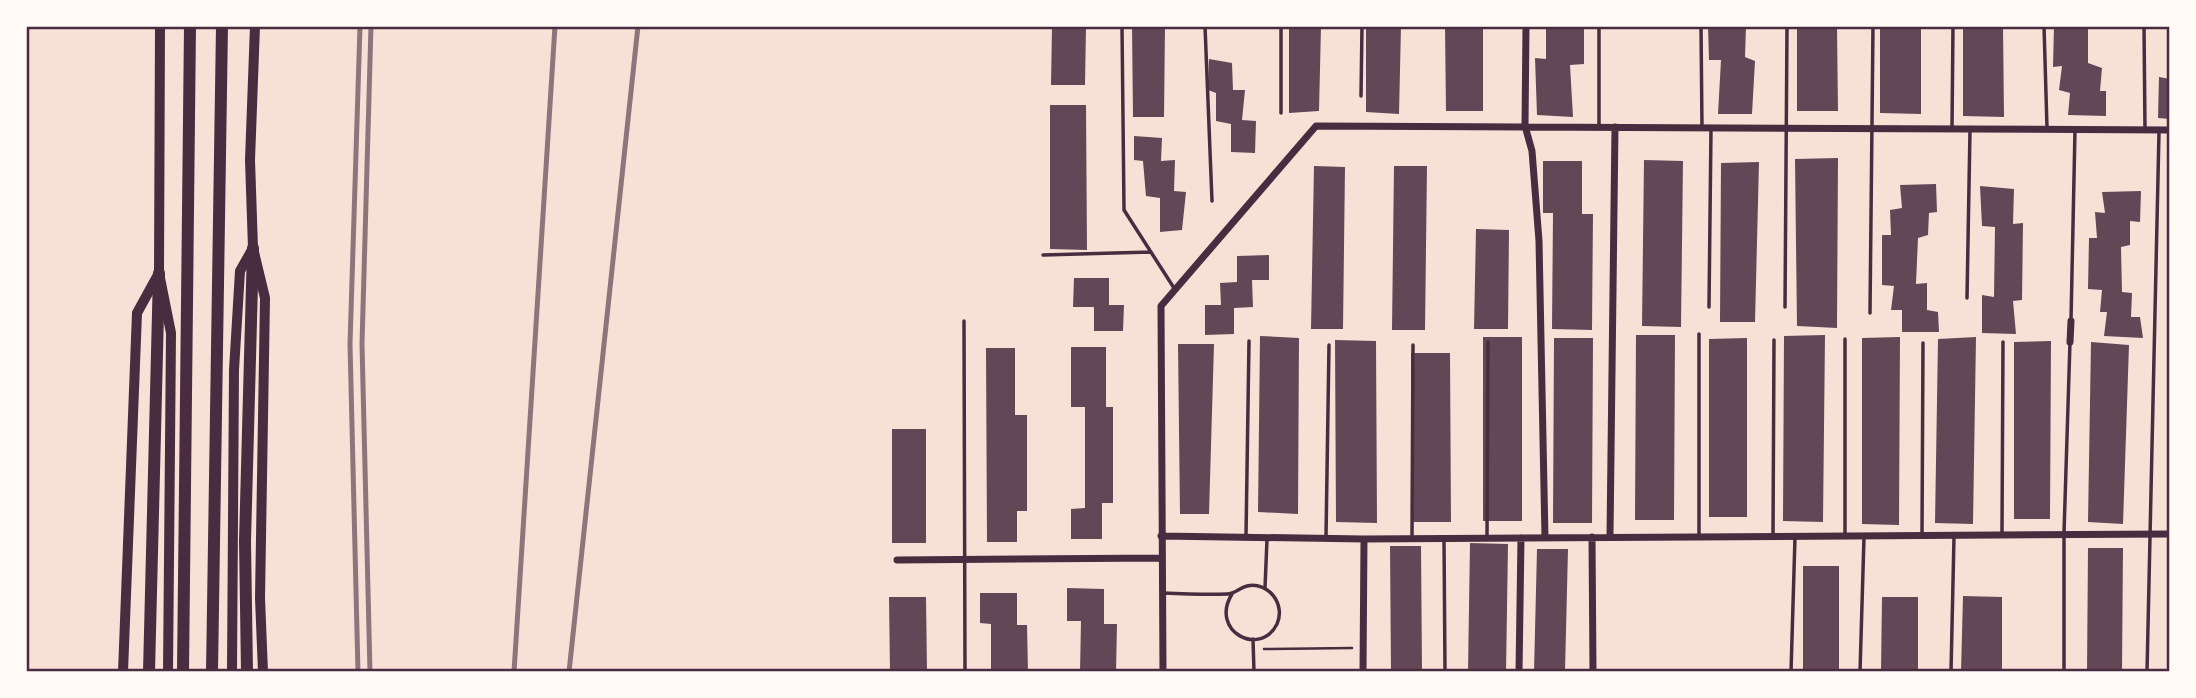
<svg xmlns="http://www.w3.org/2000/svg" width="2196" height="698" viewBox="0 0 2196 698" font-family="'Fira Sans',sans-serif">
	<rect width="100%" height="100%" fill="#f7e1d7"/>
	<path fill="#644757" d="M1052,26H1086L1085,85H1051Z
		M1132,26H1165L1164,117H1133Z
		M1289,26H1321L1319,111L1289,113Z
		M1366,26H1401L1399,114L1366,112Z
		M1445,26H1483V111H1446Z
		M1546,26H1584V64L1570,65L1573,117L1537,115L1535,58L1546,59Z
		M1708,26H1746L1745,57L1755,61L1752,114H1718L1721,60H1709Z
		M1797,26H1837L1838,111H1797Z
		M1880,26H1921V114L1880,113Z
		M1963,26H2003L2004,117L1963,116Z
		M2054,26H2088V63L2102,68L2100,91H2106V116L2068,115L2070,93L2059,90L2062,66L2053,67Z
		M1209,59L1232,63L1233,90H1245L1242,120L1256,121L1255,153L1231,152V124L1216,121V93L1208,90Z
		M2159,77L2170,79V119L2158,118Z
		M1050,105H1086L1087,250L1050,249Z
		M1134,136L1162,138L1161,161L1175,160L1174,191L1186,192L1182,230L1160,232V198L1146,196L1143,161L1134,160Z
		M1838,158L1837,328L1797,326L1795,159Z
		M1644,160L1683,161L1681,327L1642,326Z
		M1543,161H1582V214H1593L1592,330L1552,329L1553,213H1543Z
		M1759,162L1755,322H1720L1721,163Z
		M1314,166L1345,167L1343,329H1311Z
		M1394,166H1427L1425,330H1392Z
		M1936,184L1937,212L1929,213L1928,235L1918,238L1916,284L1927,283V310L1938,312L1939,332H1902V310H1891L1894,286L1882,285V235H1891L1890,210L1902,208L1900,185Z
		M1980,186L2014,189L2013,224L2023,223L2022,300L2013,301L2016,334L1982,333V295L1994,297L1995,227L1982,226Z
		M2141,191L2140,222L2130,221V245L2121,247L2122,292L2132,293L2131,317H2140L2143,338L2104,336L2107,312H2100L2102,290L2088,289L2089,238H2097L2095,212L2105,213L2102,192Z
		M1476,229L1509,230L1508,329H1474Z
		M1269,255V280H1252L1253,307L1234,308V334L1205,335V305H1221L1220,283L1237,282V256Z
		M1074,278H1109V305H1124L1123,331H1094V307H1073Z
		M1636,335H1675L1674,520H1635Z
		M1825,335L1823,522L1783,521L1784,336Z
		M1260,336L1299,338L1298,514L1258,512Z
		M1483,337H1522V521H1483Z
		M1900,337L1899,525L1862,524V338Z
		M1976,337L1973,524L1935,523L1938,339Z
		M1554,338H1593L1592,523H1553Z
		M1747,338V517H1709V339Z
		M1335,340L1376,341L1377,523L1336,522Z
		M2051,341L2050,519H2014V342Z
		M2091,342L2129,345L2123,524L2088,522Z
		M1178,344H1214L1209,514H1180Z
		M1071,347H1106V407H1113V503H1102V539H1071V509L1085,508V407H1071Z
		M986,348H1015V415H1027V511H1017V542H987Z
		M1411,353H1450L1451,522H1411Z
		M892,429H926V543H892Z
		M1470,543L1508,544L1506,672H1468Z
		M1390,546H1421L1422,672H1391Z
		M2088,548H2123L2122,672H2087Z
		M1537,549H1568L1565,672H1534Z
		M1803,566H1839V672H1803Z
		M1067,588L1104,589V624H1117L1116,672H1080L1081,621H1067Z
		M980,593H1017V625H1027L1028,672H991V624L980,623Z
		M1963,596L2002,597V672H1961Z
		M889,597H926L927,672H890Z
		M1882,597H1918V672H1881Z"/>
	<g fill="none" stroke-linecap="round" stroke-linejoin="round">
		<path stroke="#4a2c40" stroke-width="2.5" d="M1264,649L1352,648"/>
		<path stroke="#4a2c40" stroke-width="3.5" d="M1122,26L1124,210L1174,288
			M1205,26L1212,201
			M1599,26V126
			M1701,26L1702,128
			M2044,26L2047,128
			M2144,26L2145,130
			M1361,96L1362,26
			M1281,113V26
			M1952,128L1953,26
			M1043,255L1151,252
			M1967,298L1970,130
			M1709,307L1711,129
			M1785,307L1787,26
			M1870,313L1873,26
			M2071,320L2075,130
			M964,321L965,672
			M1699,334V536
			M1845,339V535
			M2002,533L2003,342
			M1922,534L1923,343
			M1246,536L1249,341
			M1773,536L1774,340
			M1326,537L1329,345
			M1412,537L1413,345
			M1487,538L1488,342
			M1444,539L1445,672
			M1265,588L1267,539
			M1162,593C1184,594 1206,595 1227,594C1235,594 1239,588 1247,586C1268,581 1286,604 1277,624C1260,658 1209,631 1232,594
			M1253,639L1254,672
			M1791,672L1795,537
			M1860,672L1864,537
			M1951,672L1954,537
			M2064,672V533L2070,342
			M2147,672L2159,132"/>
		<path stroke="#4a2c40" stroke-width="7" d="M1526,26L1525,126L1532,151L1539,241L1545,538
			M2070,342L2071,321
			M1610,535L1615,127
			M1161,536L1364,539L2170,534
			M1592,537L1593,672
			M897,560L1162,558
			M1163,672L1161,306L1316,126L2170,130
			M1363,672L1364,539
			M1519,672L1521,538"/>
		<path stroke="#4a2c40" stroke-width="10" d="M160,26L159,273L171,333L168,672
			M255,26L250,160L253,248L265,298L260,598L263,672
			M123,672L137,313L159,273
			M232,672L234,370L240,271L253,248"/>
		<path stroke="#4a2c40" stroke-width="12" d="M149,672L159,273
			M183,672L190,26
			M212,672L222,26
			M247,672L245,541L253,248"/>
		<path stroke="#8f747c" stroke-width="5" d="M358,672L350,344L360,26
			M370,672L362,344L371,26
			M514,672L555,26
			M569,672L638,26"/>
	</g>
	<rect width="2196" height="698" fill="none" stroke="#fffaf5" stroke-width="56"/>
	<rect x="28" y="28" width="2140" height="642" fill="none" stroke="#4a2c40" stroke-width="2.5"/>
</svg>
